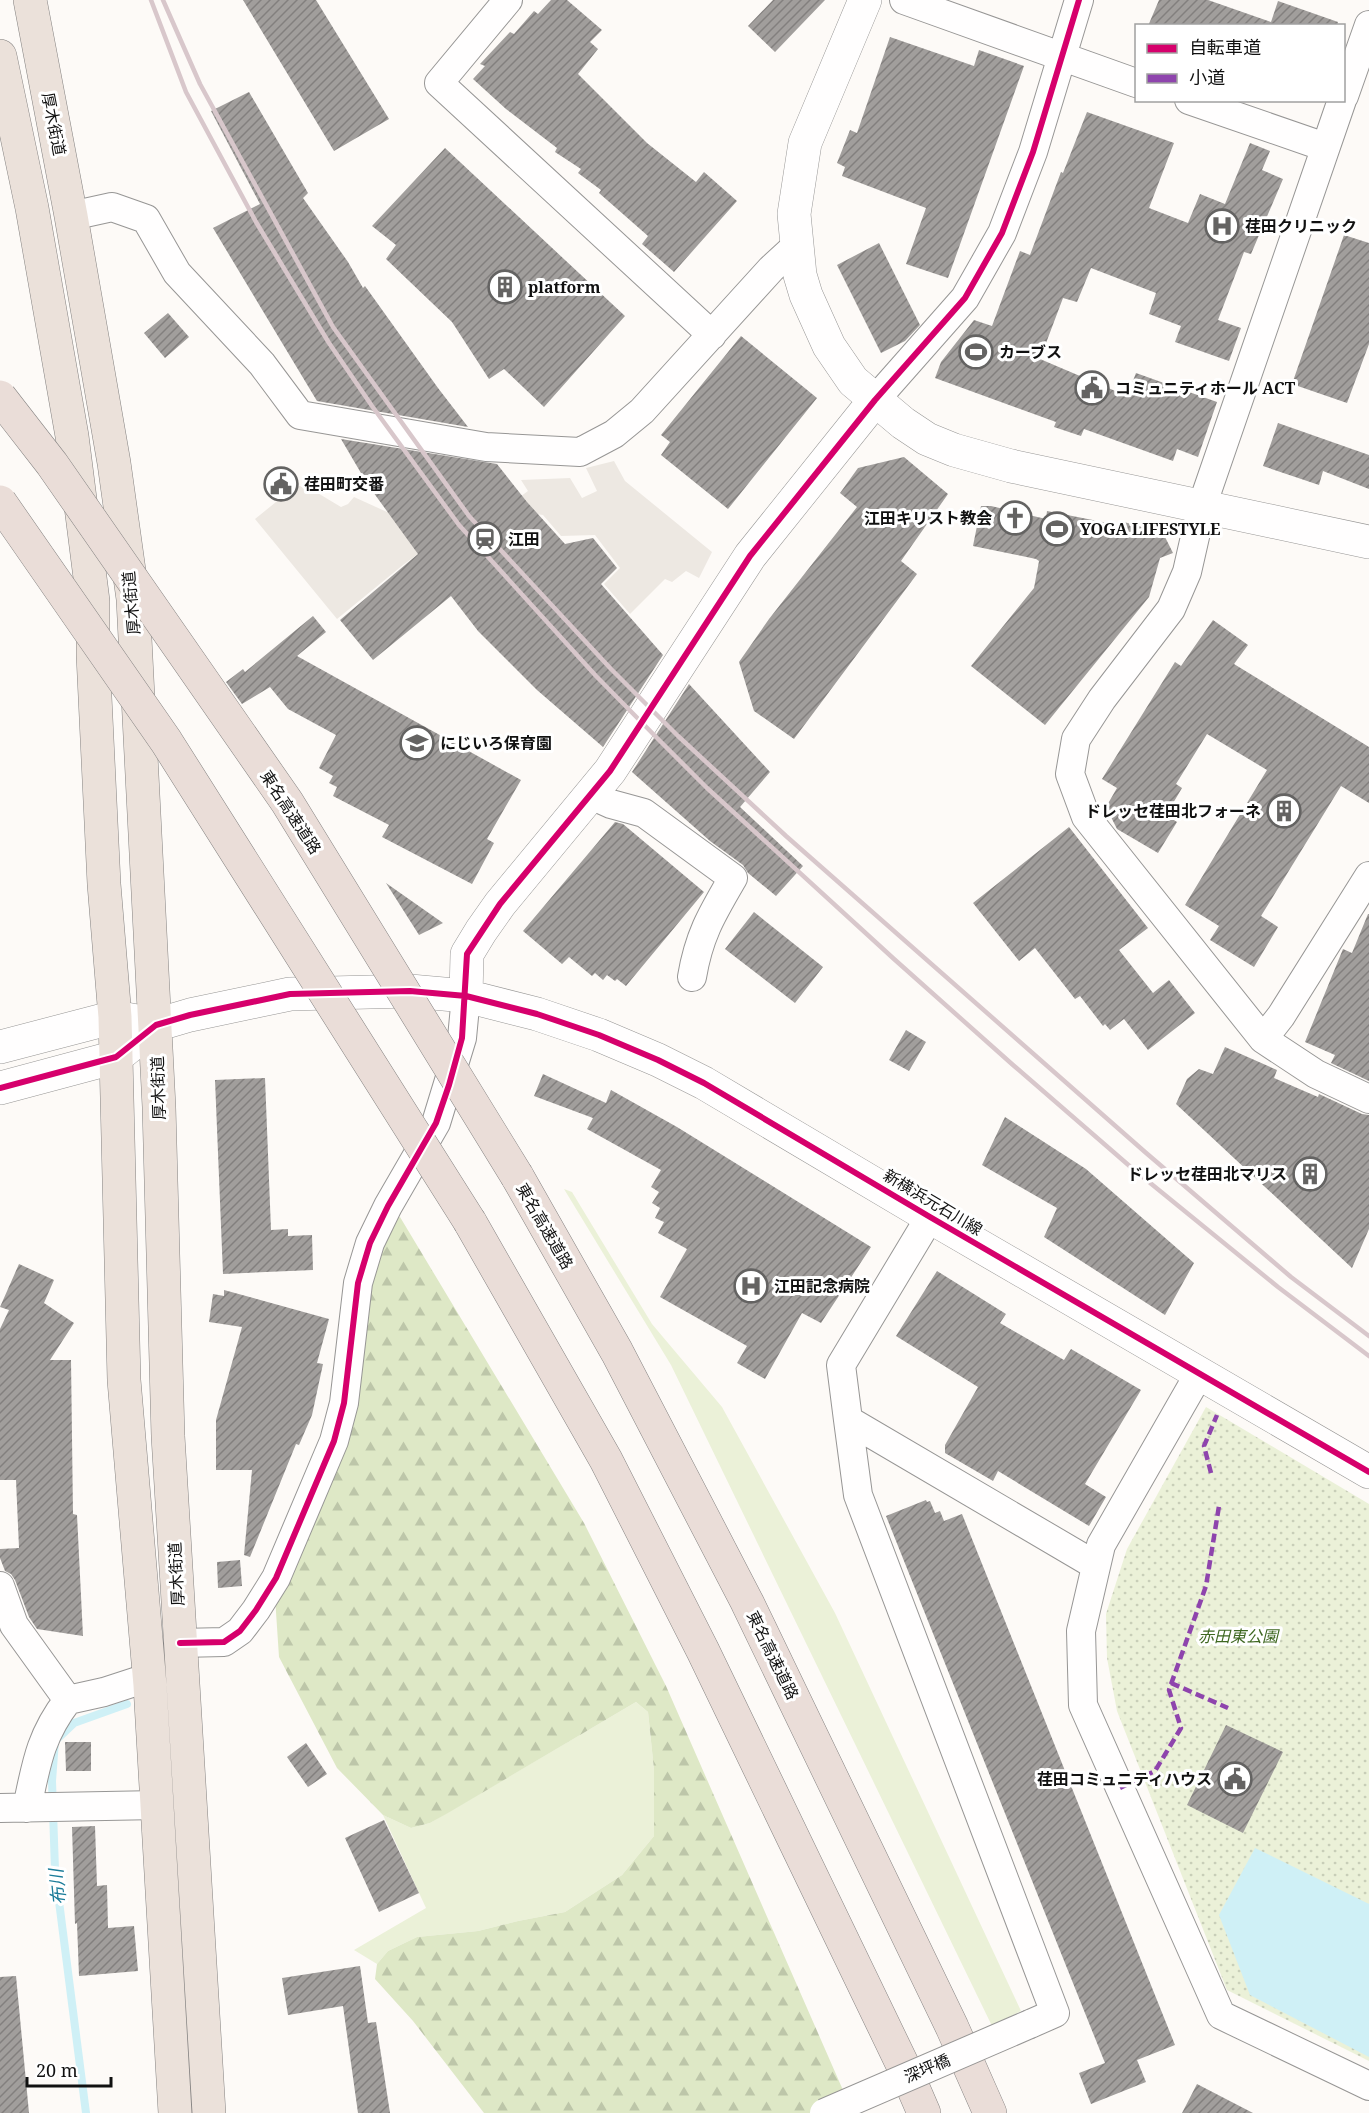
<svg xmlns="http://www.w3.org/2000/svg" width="1369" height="2113" viewBox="0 0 1369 2113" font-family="'Noto Serif','Noto Sans JP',serif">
	<defs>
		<pattern id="forest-firs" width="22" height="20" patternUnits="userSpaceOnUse" patternTransform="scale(1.5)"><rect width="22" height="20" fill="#dee8c6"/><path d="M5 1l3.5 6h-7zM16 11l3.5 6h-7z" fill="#bdc6a9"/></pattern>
		<pattern id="park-dots" width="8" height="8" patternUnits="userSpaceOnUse" patternTransform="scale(1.5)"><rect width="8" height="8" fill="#ebf1d8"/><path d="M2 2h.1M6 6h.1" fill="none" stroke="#c8ceb8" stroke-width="1.8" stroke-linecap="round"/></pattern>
		<pattern id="building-hatch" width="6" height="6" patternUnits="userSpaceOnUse" patternTransform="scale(1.5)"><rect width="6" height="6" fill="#a19e9c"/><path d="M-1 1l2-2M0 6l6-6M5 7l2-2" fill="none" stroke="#827f7e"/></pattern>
	</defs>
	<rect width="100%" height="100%" fill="#fdfaf7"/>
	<path fill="#ebf1d8" d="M564,1189L572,1192L652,1324L722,1407L835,1613L1021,2011L992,2026L671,1365Z
		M636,1702L648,1712L654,1770V1836L622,1875L565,1912L518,1921L478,1931L417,1937L388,1951L377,1964L354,1950L426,1908L383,1815L411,1828L430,1823Z"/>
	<path fill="url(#forest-firs)" d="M400,1217L584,1523L666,1686L853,2113H484L413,2021L375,1979L377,1964L388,1951L417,1937L478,1931L518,1921L565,1912L622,1875L654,1836V1770L648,1712L636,1702L448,1813L430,1823L411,1828L383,1815L337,1768L279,1657L275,1597L365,1291L394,1219Z"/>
	<path fill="url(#park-dots)" d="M1206,1407L1369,1504V2061L1227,1990L1117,1711L1107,1658L1106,1614L1127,1549Z"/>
	<path fill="#ede8e2" d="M614,461L625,481L712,552L699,578L686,571L672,582L665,579L630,614L604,584L620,568L595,535L561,536L543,515L483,506L403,565L337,619L255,519L297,485L316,492L341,507L348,504L354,497L387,512L430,480L517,499L528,491L521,480L570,478L582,498L597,491L586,468Z"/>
	<path fill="#cff0f6" d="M1255,1848L1369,1904V2057L1250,1995L1219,1915Z"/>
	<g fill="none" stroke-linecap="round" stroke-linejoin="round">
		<path stroke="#cff0f6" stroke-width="8" d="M86,2113L55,1870L52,1781L55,1741L74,1723L127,1704"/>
	</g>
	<path fill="url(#building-hatch)" d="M243,0H316L389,119L334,151Z
		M551,0H567L602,30L590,42L598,49L578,74L647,143L696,182L704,172L737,201L674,272L642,244L648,236L599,193L601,190L578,173L581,169L555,152L557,148L506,109L473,79L485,66L480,64L510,32L514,34L534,11L538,14Z
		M773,0H825L775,52L748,26Z
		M1159,0H1208L1271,22L1278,1L1338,22L1337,26H1148Z
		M890,37L974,66L979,50L1024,66L948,278L906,264L926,208L842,176L845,167L837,163L850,130L857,133Z
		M249,92L308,193L303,198L348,262L363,288L365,286L438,388L468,427L317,401L213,228L260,204L211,111Z
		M1087,112L1174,143L1149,208L1188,223L1200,194L1225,204L1250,143L1270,151L1262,170L1283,179L1251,254L1244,252L1218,320L1241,328L1229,361L1175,342L1181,326L1149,314L1156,293L1091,268L1077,302L1063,298L1040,359L1127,396L1136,373L1217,402L1198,457L1177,449L1173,461L1084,429L1081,436L1054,427L1056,422L935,378L941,362L974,320L992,326L1020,251L1030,255L1061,172L1063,173Z
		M445,148L625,316L544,407L504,369L489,379L452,322L386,259L396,245L372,226Z
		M1344,235L1369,243V344L1347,403L1292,384Z
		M879,243L920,325L905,341L881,353L837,265Z
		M168,313L189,337L165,358L144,333Z
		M741,336L817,398L728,509L661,455L670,442L661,435Z
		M1278,423L1369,455V489L1323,471L1319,485L1263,466Z
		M341,439L497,464L527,502L565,544L593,538L617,568L601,584L663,655L603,747L537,690L478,631L451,596L373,660L340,620L418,554L368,485Z
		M904,457L948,494L901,561L917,574L794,739L754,711L739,662L769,619L857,507L840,493L858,468Z
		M283,468L297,485L279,500L265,483Z
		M981,506H991L1046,519L1047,511L1123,526L1124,522L1163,533L1173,553L1160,558L1149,597L1045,725L971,666L1034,588L1039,561L1036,559L973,546Z
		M313,616L326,632L297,656L521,780L487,839L494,843L472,884L382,837L389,825L333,796L337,787L329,783L333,776L319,768L336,735L288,709L270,687L242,704L226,682L243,669L245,672Z
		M1213,620L1248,645L1234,664L1369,747V803L1341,786L1261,916L1278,927L1254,967L1210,940L1219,926L1185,905L1267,770L1207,734L1176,784L1182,788L1166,815L1177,822L1158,853L1117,829L1106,807L1117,788L1102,779L1175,662L1181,666Z
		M689,684L770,772L740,807L803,866L776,896L748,873L743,865L710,841L632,772Z
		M615,822L623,824L704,892L626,986L617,979L615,981L607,975L603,980L595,973L592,976L569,957L562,964L523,931Z
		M1069,827L1148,928L1119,950L1153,993L1169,980L1195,1013L1148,1050L1124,1019L1110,1030L1105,1024L1103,1026L1080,996L1075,999L1035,948L1019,961L973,903Z
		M386,883L443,923L419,935Z
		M754,912L823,967L795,1003L725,949Z
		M1368,914H1369V1081L1331,1063L1335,1055L1305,1042L1343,949L1352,953Z
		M906,1030L926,1042L909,1071L889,1060Z
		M1225,1047L1277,1070L1274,1078L1318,1097L1319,1094L1362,1114L1369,1115V1229L1352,1268L1176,1104L1187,1079L1199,1069L1213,1074Z
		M543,1074L606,1103L611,1090L677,1127L871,1247L821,1323L802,1313L765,1379L737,1363L747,1346L660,1297L687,1249L658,1233L664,1222L655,1218L660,1208L652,1203L659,1192L651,1187L661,1170L587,1129L593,1118L534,1096Z
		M265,1078L271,1230L288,1229V1236L312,1235L313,1270L223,1274L215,1080Z
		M1005,1117L1086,1169L1194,1263L1165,1315L1044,1237L1057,1208L982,1165Z
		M19,1264L54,1280L44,1303L74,1323L50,1360H71L73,1514L77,1515L83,1636L37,1629L29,1617L15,1580L11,1574L5,1571L0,1558V1549L19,1548L16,1480H0V1329L9,1310L0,1307Z
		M937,1271L1006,1314L1000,1323L1064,1360L1071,1349L1141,1390L1085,1484L1106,1497L1089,1526L998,1471L993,1481L945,1453V1445L978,1387L896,1336Z
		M224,1290L329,1319L317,1363L323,1364L312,1415L299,1445L296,1444L250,1557L244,1555L252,1470H216V1420L242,1327L209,1322L213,1294L224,1296Z
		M926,1500L927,1502L930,1501L935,1513L940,1511L944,1521L962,1514L1175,2045L1137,2060L1146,2082L1091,2104L1079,2073L1105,2063L886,1516Z
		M240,1560L242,1586L218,1588L217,1562Z
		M1226,1725L1283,1752L1243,1833L1187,1805Z
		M65,1742H91V1771H66Z
		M306,1743L327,1774L308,1787L287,1757Z
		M384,1820L419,1893L379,1912L345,1838Z
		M95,1826L97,1886L107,1885L108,1928L134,1926L138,1971L79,1976L77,1923L75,1924L72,1827Z
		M360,1966L368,2023L376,2022L390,2113H358L343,2006L288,2015L282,1978Z
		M16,1976L29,2113H0V1977Z
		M1197,2084L1253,2113H1182Z"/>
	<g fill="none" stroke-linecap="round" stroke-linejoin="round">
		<defs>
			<path id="minor" d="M508,0L439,83L712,335
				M904,0L1136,83
				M1344,96L1369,25
				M1189,100L1325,147
				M1342,100L1202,506L1187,572L1171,609L1102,699L1076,739L1070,774L1086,817L1263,1039L1316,1074L1369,1099
				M71,216L112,207L146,219L177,273L262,364L300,415L486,447L580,452L614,434L642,411L771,269L796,246
				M875,400L965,298L1002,233L1033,152L1079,0
				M591,795L611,804L644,813L733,878C712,914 699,935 692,977
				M1263,1039L1281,1016L1369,876
				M930,1217L841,1365L848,1420L1095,1565
				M1199,1374L1101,1545L1081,1631L1083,1705L1221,2015L1369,2086
				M848,1420L858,1495L1055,2013L1030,2024
				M0,1586L14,1625L68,1700L104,1692L150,1677
				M180,1643L224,1642L240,1631L256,1610L276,1578L334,1441L344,1403L358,1283L370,1243L388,1206L436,1123L462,1038L466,996
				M0,1808L158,1805
				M27,1808C36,1765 40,1736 68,1700"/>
			<path id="tertiary" d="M865,0L805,143L794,214L800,275L806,295L829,346L853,381L903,423L927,439L954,450L1011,466L1369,542
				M466,996L467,954L481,931L500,904L610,771L750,556L875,400
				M0,1047L115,1017L142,1022
				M0,1088L116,1057L156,1025L190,1015L290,994L410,991L466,996L537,1014L599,1035L658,1060L704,1083L930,1217L1369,1472"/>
			<path id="trunk" d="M30,0L71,216L114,463L133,599L159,1107L168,1436L209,2113
				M0,56L32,208L72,436L93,601V655L104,884L115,1017L124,1380L150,1685L175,2113"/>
			<path id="motorway" d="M517,1176L617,1352L747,1602L952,2027L990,2113
				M470,1222L606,1460L703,1651L908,2076L924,2113"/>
		</defs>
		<use href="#minor" stroke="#979695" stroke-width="30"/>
		<use href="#tertiary" stroke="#979695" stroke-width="34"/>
		<use href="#trunk" stroke="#858382" stroke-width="34"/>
		<use href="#motorway" stroke="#858382" stroke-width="34"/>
		<use href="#minor" stroke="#fffefe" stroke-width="28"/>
		<use href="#tertiary" stroke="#fffefe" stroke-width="33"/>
		<use href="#trunk" stroke="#ebe1da" stroke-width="33"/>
		<use href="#motorway" stroke="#eaddd8" stroke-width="33"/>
		<path stroke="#d8c7cb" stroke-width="4.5" d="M151,0L186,92L256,222L329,343L372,406L459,525L596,676L661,742L707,788L894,959L1013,1065L1133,1169L1278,1287L1369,1356
			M163,0L200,84L333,327L469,516L611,669L678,736L786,836L1145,1152L1291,1277L1369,1336"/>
		<defs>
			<path id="minor-bridge" d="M824,2113L1030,2024"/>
			<path id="motorway-bridge" d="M0,397L52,464L287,802L517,1176
				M0,502L166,741L470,1222"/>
		</defs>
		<use href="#minor-bridge" stroke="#979695" stroke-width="30" stroke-linecap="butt"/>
		<use href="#motorway-bridge" stroke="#858382" stroke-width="34" stroke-linecap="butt"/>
		<use href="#minor-bridge" stroke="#fffefe" stroke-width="28"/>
		<use href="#motorway-bridge" stroke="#eaddd8" stroke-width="33"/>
		<path stroke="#8e44ad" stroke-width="4.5" stroke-dasharray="9 4.5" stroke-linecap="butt" d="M1211,1473L1204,1446L1217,1415
			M1171,1683L1228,1708
			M1120,1788L1155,1771L1181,1728L1169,1690L1206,1586L1219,1506"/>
		<defs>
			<path id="cycleway" d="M0,1088L116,1057L156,1025L190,1015L290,994L410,991L466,996L537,1014L599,1035L658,1060L704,1083L930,1217L1369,1472
				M180,1643L224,1642L240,1631L256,1610L276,1578L334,1441L344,1403L358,1283L370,1243L388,1206L436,1123L449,1085L462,1038L467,954L500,904L610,771L750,556L875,400L965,298L1002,233L1033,152L1079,0"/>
		</defs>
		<use href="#cycleway" stroke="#fff" stroke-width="10"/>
		<use href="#cycleway" stroke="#d6006c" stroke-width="6"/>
	</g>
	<defs>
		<symbol id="hospital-ring" viewBox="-11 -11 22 22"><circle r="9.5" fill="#fff" stroke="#646362" stroke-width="1.5"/><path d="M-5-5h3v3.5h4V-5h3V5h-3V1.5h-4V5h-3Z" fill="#646362"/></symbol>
		<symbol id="building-ring" viewBox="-11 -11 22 22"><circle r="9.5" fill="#fff" stroke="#646362" stroke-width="1.5"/><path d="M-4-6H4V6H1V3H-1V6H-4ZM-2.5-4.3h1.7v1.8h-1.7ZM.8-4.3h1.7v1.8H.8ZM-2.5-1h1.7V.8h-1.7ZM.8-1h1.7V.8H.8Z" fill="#646362"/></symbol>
		<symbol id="stadium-ring" viewBox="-11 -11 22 22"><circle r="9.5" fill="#fff" stroke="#646362" stroke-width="1.5"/><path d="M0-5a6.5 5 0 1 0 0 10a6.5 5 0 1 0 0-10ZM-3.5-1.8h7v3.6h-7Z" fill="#646362"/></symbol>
		<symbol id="civic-ring" viewBox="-11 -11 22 22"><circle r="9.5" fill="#fff" stroke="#646362" stroke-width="1.5"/><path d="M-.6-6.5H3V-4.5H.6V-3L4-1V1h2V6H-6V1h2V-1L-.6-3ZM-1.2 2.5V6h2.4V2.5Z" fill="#646362"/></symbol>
		<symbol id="church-ring" viewBox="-11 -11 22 22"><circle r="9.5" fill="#fff" stroke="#646362" stroke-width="1.5"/><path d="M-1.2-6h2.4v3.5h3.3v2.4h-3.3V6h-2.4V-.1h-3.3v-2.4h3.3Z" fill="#646362"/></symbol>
		<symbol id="station-ring" viewBox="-11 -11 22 22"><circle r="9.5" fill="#fff" stroke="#646362" stroke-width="1.5"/><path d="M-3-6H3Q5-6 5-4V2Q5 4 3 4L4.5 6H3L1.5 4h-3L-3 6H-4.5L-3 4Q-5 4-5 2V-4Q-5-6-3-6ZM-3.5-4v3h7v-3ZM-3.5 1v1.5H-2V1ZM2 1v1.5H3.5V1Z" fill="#646362"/></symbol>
		<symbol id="school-ring" viewBox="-11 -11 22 22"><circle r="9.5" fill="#fff" stroke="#646362" stroke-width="1.5"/><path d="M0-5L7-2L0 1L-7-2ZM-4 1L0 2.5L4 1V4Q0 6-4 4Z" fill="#646362"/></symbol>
	</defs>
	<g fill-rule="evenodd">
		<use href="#hospital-ring" x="1203" y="207" width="38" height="38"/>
		<use href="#building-ring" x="486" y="268" width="38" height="38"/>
		<use href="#stadium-ring" x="957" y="333" width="38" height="38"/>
		<use href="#civic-ring" x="1073" y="369" width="38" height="38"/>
		<use href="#civic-ring" x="262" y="465" width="38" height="38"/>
		<use href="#church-ring" x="996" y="499" width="38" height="38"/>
		<use href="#stadium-ring" x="1038" y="510" width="38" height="38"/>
		<use href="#station-ring" x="466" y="520" width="38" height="38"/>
		<use href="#school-ring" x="398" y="724" width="38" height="38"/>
		<use href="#building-ring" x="1265" y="792" width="38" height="38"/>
		<use href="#building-ring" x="1291" y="1155" width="38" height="38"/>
		<use href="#hospital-ring" x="732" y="1267" width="38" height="38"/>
		<use href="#civic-ring" x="1216" y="1760" width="38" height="38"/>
	</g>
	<g text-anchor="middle" stroke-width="6" stroke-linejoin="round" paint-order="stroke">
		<g font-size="16" fill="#111" stroke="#fff">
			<text transform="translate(54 124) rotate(79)" y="6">厚木街道</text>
			<text transform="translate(131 603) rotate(-95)" y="6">厚木街道</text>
			<text transform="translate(291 812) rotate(57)" y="6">東名高速道路</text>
			<text transform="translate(158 1088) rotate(-92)" y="6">厚木街道</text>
			<text transform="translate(933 1202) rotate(31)" y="6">新横浜元石川線</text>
			<text transform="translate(545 1226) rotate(60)" y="6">東名高速道路</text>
			<text transform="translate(176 1574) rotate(-93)" y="6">厚木街道</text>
			<text transform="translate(773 1655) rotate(64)" y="6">東名高速道路</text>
			<text transform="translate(927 2068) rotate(-23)" y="6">深坪橋</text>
		</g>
		<g font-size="16" font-weight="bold" fill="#111" stroke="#fff" text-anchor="start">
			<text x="1245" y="232">荏田クリニック</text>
			<text x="528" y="293">platform</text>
			<text x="999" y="358">カーブス</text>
			<text x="1115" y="394">コミュニティホール ACT</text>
			<text x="304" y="490">荏田町交番</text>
			<text x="992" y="524" text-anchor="end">江田キリスト教会</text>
			<text x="1080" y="535">YOGA LIFESTYLE</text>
			<text x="508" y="545">江田</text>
			<text x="440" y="749">にじいろ保育園</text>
			<text x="1261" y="817" text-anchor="end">ドレッセ荏田北フォーネ</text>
			<text x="1287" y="1180" text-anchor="end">ドレッセ荏田北マリス</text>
			<text x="774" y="1292">江田記念病院</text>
			<text x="1212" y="1785" text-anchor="end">荏田コミュニティハウス</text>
		</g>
		<g font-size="16" font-style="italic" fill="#3f6822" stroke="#fff">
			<text x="1238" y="1642">赤田東公園</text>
		</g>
		<g font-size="18" font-style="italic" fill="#1b7c99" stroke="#fff">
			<text transform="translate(58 1887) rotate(-96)" y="6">布川</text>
		</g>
	</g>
	<rect x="1135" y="24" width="210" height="78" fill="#ffffff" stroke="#a0a0a0" stroke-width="1.5"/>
	<rect x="1147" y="44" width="30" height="9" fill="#d6006c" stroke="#a0a0a0" stroke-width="1.5"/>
	<text x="1189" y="54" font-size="18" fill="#111111">自転車道</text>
	<rect x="1147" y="74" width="30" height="9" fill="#8e44ad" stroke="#a0a0a0" stroke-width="1.5"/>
	<text x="1189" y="84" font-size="18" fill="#111111">小道</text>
	<path d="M27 2077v9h84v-9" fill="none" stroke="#111111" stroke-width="3"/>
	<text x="36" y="2077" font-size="18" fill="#111111" stroke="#ffffff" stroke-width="4.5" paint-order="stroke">20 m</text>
</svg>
